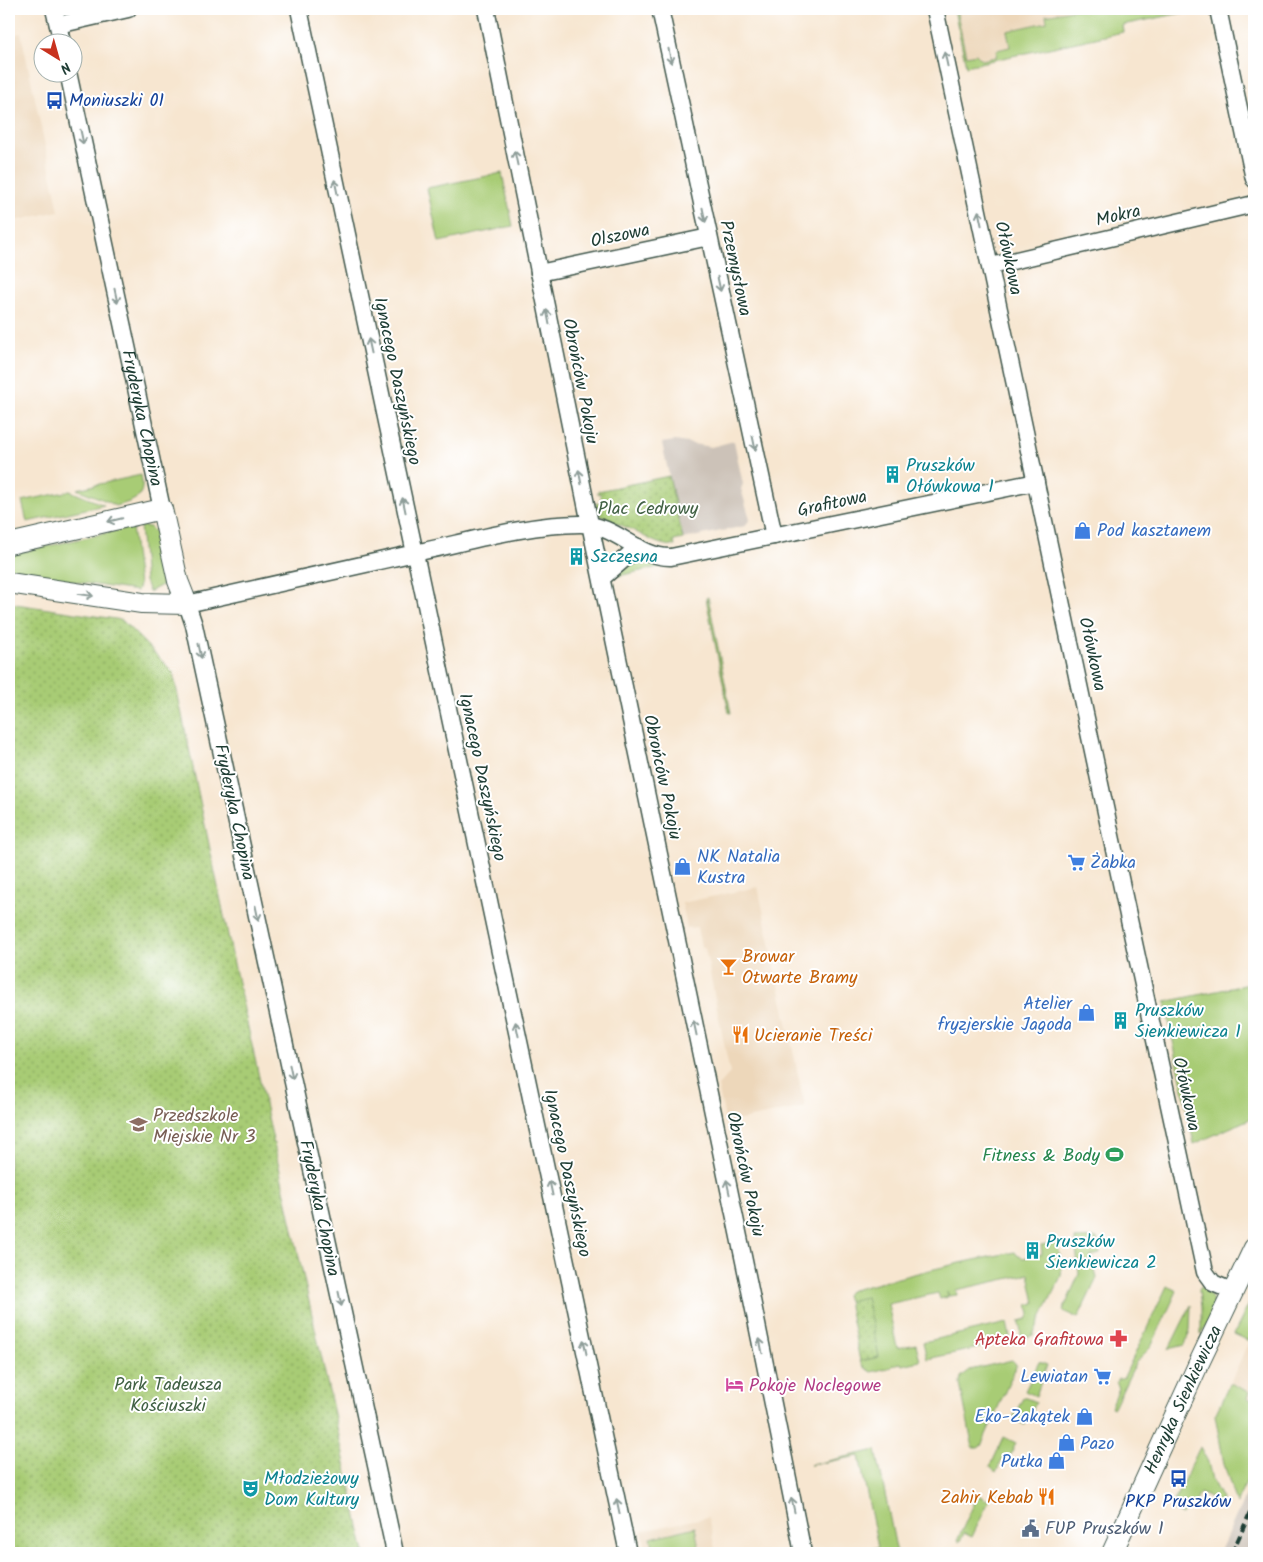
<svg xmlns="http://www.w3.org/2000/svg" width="1263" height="1562" viewBox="0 0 1263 1562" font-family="Kalam,sans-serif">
	<defs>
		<pattern id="park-dots" width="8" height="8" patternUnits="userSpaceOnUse" patternTransform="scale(1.25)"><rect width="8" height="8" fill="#a8cc75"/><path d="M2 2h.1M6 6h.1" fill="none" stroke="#88a761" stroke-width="1.8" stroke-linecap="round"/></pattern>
	</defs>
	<rect width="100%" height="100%" fill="#fff"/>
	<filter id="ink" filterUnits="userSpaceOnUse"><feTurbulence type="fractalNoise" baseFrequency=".02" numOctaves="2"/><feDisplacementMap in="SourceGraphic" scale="10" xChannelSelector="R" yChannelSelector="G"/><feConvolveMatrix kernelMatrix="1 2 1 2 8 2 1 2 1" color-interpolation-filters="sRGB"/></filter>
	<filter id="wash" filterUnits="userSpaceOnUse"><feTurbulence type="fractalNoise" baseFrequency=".0096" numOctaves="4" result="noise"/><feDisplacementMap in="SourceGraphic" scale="20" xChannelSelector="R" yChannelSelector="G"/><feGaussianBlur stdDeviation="1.12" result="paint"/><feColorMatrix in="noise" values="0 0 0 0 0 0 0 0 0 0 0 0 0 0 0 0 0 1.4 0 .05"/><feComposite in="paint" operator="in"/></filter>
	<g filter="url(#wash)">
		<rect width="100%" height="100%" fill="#f7e6d0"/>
		<path fill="#edd7ba" d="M954,9H1200L1201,10L1122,25L1123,32L966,66Z
			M21,33L59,211L9,222V36Z
			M758,887L805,1107L726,1123L718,1086L730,1073L705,948L701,946L697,927L687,928L682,903Z
			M1254,1330V1401L1247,1398L1249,1392L1230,1383Z
			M708,1517L716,1553H647L642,1531Z"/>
		<path fill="#ccc2b8" d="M675,441L711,447L734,441L741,475L743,484L741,489L750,519L745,526L683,539L662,443Z
			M1254,1476V1553H1219L1233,1523Z"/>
		<path fill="#a8cc75" stroke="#648454" d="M954,9H956L966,56L976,54L982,60L996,57L997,50L1010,47L1007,31L1047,22L1046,15L1076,9H1098L1099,11L1110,9H1192V11L1122,25L1123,32L966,66Z
			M502,173L513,226L439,242L427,188Z
			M141,475C146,498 135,501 115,506L109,502L77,489Z
			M70,491L104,505L27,522L22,501Z
			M140,526L150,527L157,534L167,574L162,585L149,592L145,581Z
			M132,527L139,585L137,591L9,572V555Z
			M635,560L663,566L614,577Z
			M708,597L731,713H729L706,598Z
			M1254,983V1117L1194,1144L1165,1002Z
			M1097,1238L1100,1254L1091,1256L1097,1278L1078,1318L1063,1311L1079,1274L1075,1239Z
			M1057,1242L1062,1265L1061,1276L1033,1335L1021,1340L1020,1321L1027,1319L1030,1314L1028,1305L1035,1303L1029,1274L956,1290L957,1295L949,1296L947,1292L948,1297L940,1299L938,1293L888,1304L897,1348L916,1344L920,1361L902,1365L901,1363L892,1365V1367L871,1372L862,1366L860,1361L878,1357L866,1298L848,1301L846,1295L849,1291C904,1276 959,1262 1015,1252L1017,1255L1023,1258L1042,1254L1041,1245Z
			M1167,1286L1177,1291L1151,1347L1136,1362L1114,1408L1111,1407L1119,1388L1116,1382L1118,1379H1123Z
			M1201,1287C1204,1290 1207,1292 1210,1295C1219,1307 1206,1325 1201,1335V1308L1199,1290Z
			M1252,1298L1254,1300V1330L1249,1341L1234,1334Z
			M1191,1305L1190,1330L1185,1345L1169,1349Z
			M1007,1323L1011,1341L927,1359L923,1342Z
			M1012,1360L1016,1364L1015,1369L981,1446L978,1448H973L960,1384L961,1377L970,1370Z
			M1039,1362L1047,1365L1036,1396L1025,1391Z
			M1230,1383L1249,1392L1247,1398L1254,1401V1465L1236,1504L1224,1464L1215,1415Z
			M1023,1398H1026L1036,1402L1025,1425L1015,1420L1013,1418Z
			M1004,1437L1016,1443L1008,1461L1003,1459L996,1472L990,1467Z
			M1200,1447L1208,1462L1212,1480L1222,1499L1220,1503L1200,1493L1192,1510L1186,1508L1182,1515L1170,1509Z
			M876,1450L897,1553H855L878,1547L859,1456L810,1465Z
			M978,1495L989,1501L972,1537L964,1533L960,1542L957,1541Z
			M695,1527L700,1553H655L651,1538Z"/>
		<path fill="url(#park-dots)" stroke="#648454" d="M669,476L683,539L674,541L675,546C656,546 644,535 628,528C620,524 610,523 603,517C598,514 596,509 595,504L602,502L600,493L598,494V491Z
			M9,603L122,620L173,672L237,978L365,1553H9Z
			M866,1297L879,1357L860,1361L848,1301Z"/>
	</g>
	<g filter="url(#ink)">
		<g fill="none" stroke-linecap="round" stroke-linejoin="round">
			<defs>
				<g id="minor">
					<path d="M54,9L62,42"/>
					<path d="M299,9L628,1553"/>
					<path d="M486,9L590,524L749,1285L803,1553"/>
					<path d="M660,9L774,536"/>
					<path d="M935,9L1123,892L1205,1272L1213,1283L1234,1292"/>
					<path d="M1218,9L1254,179"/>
					<path d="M58,25L128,9"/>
					<path id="s1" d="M68,72L162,509"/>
					<path d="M991,266L1254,204"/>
					<path d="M539,273L709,237"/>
					<path d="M602,578L638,547"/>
					<path d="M395,1553L194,625L187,604C266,586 345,568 424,551C474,540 529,524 580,524C616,524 638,558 671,557L1036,482"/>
				</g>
				<g id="tertiary">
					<path d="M9,544L162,509L178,581L187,604L142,603L9,583"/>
					<path id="s2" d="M1112,1553L1198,1365L1254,1248"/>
				</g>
			</defs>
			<use href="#minor" stroke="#3f564b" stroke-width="19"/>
			<use href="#tertiary" stroke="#3f564b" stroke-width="22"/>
			<use href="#minor" stroke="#fff" stroke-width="16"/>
			<use href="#tertiary" stroke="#fff" stroke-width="20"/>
			<path stroke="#1f3d34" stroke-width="4" stroke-dasharray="8 4" stroke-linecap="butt" d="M1232,1553L1254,1504"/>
		</g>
		<defs><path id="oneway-shaft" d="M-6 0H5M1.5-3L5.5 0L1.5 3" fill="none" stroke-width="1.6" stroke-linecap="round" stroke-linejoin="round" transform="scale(1.25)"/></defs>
		<g stroke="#8f9e9a">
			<use href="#oneway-shaft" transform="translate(670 56) rotate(78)"/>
			<use href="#oneway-shaft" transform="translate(946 59) rotate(-102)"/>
			<use href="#oneway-shaft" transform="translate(82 137) rotate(78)"/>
			<use href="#oneway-shaft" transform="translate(516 158) rotate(-102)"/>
			<use href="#oneway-shaft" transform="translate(336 187) rotate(-102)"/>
			<use href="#oneway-shaft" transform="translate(704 215) rotate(78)"/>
			<use href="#oneway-shaft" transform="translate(980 218) rotate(-102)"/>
			<use href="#oneway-shaft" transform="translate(719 284) rotate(78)"/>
			<use href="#oneway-shaft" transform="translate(116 296) rotate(78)"/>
			<use href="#oneway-shaft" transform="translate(548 317) rotate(-101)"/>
			<use href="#oneway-shaft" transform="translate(370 346) rotate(-102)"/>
			<use href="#oneway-shaft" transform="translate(754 443) rotate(78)"/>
			<use href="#oneway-shaft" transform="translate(580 477) rotate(-101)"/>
			<use href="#oneway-shaft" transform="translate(404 505) rotate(-102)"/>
			<use href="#oneway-shaft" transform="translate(115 520) rotate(167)"/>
			<use href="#oneway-shaft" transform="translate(86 595) rotate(8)"/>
			<use href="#oneway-shaft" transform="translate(200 651) rotate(78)"/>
			<use href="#oneway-shaft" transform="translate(257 913) rotate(78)"/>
			<use href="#oneway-shaft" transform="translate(695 1028) rotate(-102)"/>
			<use href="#oneway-shaft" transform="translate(517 1029) rotate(-102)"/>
			<use href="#oneway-shaft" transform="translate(291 1072) rotate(78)"/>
			<use href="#oneway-shaft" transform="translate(728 1187) rotate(-102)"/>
			<use href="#oneway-shaft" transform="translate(551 1188) rotate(-102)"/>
			<use href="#oneway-shaft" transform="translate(340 1299) rotate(78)"/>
			<use href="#oneway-shaft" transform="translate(761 1346) rotate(-101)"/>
			<use href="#oneway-shaft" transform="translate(585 1347) rotate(-102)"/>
			<use href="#oneway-shaft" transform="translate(793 1505) rotate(-102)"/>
			<use href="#oneway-shaft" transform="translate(618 1506) rotate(-102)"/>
		</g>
	</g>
	<defs>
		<symbol id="bus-bare" viewBox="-9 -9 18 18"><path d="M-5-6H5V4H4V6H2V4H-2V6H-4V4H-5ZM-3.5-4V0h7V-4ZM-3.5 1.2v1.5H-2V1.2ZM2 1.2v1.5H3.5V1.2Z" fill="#1a4fb4" stroke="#fff" stroke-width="2.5" paint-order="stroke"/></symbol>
		<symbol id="building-bare" viewBox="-9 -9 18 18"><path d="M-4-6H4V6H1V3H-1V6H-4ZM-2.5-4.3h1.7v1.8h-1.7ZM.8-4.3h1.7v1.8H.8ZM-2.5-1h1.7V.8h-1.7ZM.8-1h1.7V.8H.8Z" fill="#0f9aa8" stroke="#fff" stroke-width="2.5" paint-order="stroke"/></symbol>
		<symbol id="shop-bare" viewBox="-9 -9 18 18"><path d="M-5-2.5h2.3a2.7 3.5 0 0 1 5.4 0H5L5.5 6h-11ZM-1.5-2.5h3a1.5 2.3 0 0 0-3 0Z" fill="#3f7fe0" stroke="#fff" stroke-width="2.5" paint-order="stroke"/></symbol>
		<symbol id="supermarket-bare" viewBox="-9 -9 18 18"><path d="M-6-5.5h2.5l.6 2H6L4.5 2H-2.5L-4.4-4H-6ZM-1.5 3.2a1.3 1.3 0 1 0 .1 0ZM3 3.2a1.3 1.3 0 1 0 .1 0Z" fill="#3f7fe0" stroke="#fff" stroke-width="2.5" paint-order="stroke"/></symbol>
		<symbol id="bar-bare" viewBox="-9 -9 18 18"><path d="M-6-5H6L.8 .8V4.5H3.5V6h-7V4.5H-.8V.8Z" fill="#e8710a" stroke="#fff" stroke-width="2.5" paint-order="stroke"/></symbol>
		<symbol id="restaurant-bare" viewBox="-9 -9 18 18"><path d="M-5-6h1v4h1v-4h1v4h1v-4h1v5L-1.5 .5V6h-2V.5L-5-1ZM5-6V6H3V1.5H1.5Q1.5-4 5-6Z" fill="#e8710a" stroke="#fff" stroke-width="2.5" paint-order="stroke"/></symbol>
		<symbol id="school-bare" viewBox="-9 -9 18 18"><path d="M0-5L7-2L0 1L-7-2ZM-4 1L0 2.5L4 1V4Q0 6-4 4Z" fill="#8d6e63" stroke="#fff" stroke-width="2.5" paint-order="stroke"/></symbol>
		<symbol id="stadium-bare" viewBox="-9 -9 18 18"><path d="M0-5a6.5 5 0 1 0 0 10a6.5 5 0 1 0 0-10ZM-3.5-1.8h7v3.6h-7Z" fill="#2e9e5b" stroke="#fff" stroke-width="2.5" paint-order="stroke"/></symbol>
		<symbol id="pharmacy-bare" viewBox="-9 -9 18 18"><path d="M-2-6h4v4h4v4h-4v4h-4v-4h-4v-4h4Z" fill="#e0444e" stroke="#fff" stroke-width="2.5" paint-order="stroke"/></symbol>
		<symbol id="hotel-bare" viewBox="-9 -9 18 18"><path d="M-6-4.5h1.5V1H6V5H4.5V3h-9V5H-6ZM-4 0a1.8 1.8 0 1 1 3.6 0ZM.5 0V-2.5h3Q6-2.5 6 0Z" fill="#d1479c" stroke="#fff" stroke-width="2.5" paint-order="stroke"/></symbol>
		<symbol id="theatre-bare" viewBox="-9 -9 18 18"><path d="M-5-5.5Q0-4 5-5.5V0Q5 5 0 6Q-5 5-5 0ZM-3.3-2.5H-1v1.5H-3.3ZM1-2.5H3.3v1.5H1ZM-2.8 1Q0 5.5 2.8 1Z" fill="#0f9aa8" stroke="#fff" stroke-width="2.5" paint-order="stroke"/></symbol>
		<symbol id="civic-bare" viewBox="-9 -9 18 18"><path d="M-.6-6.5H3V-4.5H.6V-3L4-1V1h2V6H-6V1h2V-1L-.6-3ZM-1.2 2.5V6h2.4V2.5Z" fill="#5c6f8a" stroke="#fff" stroke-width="2.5" paint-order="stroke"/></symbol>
	</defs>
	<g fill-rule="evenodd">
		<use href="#bus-bare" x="42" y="88" width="25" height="25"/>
		<use href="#building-bare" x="880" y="462" width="25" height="25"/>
		<use href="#shop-bare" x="1070" y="518" width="25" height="25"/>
		<use href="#building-bare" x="564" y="544" width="25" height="25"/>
		<use href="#supermarket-bare" x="1064" y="850" width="25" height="25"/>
		<use href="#shop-bare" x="670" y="854" width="25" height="25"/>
		<use href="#bar-bare" x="716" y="954" width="25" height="25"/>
		<use href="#shop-bare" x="1074" y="1000" width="25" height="25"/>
		<use href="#building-bare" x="1108" y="1008" width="25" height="25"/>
		<use href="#restaurant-bare" x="728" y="1022" width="25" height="25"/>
		<use href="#school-bare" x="126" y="1112" width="25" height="25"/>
		<use href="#stadium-bare" x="1102" y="1142" width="25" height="25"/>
		<use href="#building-bare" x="1020" y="1238" width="25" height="25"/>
		<use href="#pharmacy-bare" x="1106" y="1326" width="25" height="25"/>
		<use href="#supermarket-bare" x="1090" y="1364" width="25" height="25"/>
		<use href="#hotel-bare" x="722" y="1372" width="25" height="25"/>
		<use href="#shop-bare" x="1072" y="1404" width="25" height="25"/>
		<use href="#shop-bare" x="1054" y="1430" width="25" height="25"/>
		<use href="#shop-bare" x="1044" y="1448" width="25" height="25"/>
		<use href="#bus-bare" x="1166" y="1466" width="25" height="25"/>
		<use href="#theatre-bare" x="238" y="1476" width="25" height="25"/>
		<use href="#restaurant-bare" x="1034" y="1484" width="25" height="25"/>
		<use href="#civic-bare" x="1018" y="1516" width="25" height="25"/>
	</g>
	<g text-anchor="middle" stroke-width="4" stroke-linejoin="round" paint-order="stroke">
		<g font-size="18" fill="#164399" stroke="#fff" text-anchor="start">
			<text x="69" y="106">Moniuszki 01</text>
			<text x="1178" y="1507" text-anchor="middle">PKP Pruszków</text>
		</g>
		<g font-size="18" fill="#1f3d34" stroke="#fff">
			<text transform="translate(1118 215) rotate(-13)" y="6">Mokra</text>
			<text transform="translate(620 235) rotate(-12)" y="6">Olszowa</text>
			<text transform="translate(1009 258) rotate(78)" y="6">Ołówkowa</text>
			<text transform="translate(736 268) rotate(78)" y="6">Przemysłowa</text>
			<text transform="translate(398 381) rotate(78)" y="6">Ignacego Daszyńskiego</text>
			<text transform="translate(581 381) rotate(79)" y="6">Obrońców Pokoju</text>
			<text dy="6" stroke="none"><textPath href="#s1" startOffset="354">Fryderyka Chopina</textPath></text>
			<text transform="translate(832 503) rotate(-12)" y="6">Grafitowa</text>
			<text transform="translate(1093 654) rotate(78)" y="6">Ołówkowa</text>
			<text transform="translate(483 777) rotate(78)" y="6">Ignacego Daszyńskiego</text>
			<text transform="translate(663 777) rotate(78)" y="6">Obrońców Pokoju</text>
			<text transform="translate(235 812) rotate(78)" y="6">Fryderyka Chopina</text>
			<text transform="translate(1187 1094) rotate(78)" y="6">Ołówkowa</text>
			<text transform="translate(568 1173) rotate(78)" y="6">Ignacego Daszyńskiego</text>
			<text transform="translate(746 1174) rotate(78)" y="6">Obrońców Pokoju</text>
			<text transform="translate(320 1208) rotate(78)" y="6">Fryderyka Chopina</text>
			<text dy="6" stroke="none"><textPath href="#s2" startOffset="169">Henryka Sienkiewicza</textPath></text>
		</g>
		<g font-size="18" fill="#0d838f" stroke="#fff" text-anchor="start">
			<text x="906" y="471">Pruszków<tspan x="906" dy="21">Ołówkowa 1</tspan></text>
			<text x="591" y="562">Szczęsna</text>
			<text x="1135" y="1016">Pruszków<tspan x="1135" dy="21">Sienkiewicza 1</tspan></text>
			<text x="1046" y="1247">Pruszków<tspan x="1046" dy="21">Sienkiewicza 2</tspan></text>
			<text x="264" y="1484">Młodzieżowy<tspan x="264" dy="21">Dom Kultury</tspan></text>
		</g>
		<g font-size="18" fill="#416144" stroke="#fff">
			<text x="648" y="514">Plac Cedrowy</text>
			<text x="168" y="1390">Park Tadeusza<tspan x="168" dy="21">Kościuszki</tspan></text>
		</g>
		<g font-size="18" fill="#366cbe" stroke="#fff" text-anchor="start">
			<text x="1097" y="536">Pod kasztanem</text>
			<text x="697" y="862">NK Natalia<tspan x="697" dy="21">Kustra</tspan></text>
			<text x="1090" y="868">Żabka</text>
			<text x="1072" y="1009" text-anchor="end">Atelier<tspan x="1072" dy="21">fryzjerskie Jagoda</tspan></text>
			<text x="1088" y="1382" text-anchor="end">Lewiatan</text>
			<text x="1070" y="1422" text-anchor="end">Eko-Zakątek</text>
			<text x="1080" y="1449">Pazo</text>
			<text x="1043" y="1467" text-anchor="end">Putka</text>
		</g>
		<g font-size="18" fill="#c56008" stroke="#fff" text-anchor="start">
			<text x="742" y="962">Browar<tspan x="742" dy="21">Otwarte Bramy</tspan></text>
			<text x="754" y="1041">Ucieranie Treści</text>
			<text x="1033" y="1503" text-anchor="end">Zahir Kebab</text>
		</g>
		<g font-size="18" fill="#785e54" stroke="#fff" text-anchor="start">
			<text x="153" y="1121">Przedszkole<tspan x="153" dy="21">Miejskie Nr 3</tspan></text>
		</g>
		<g font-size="18" fill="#27864d" stroke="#fff" text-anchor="end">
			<text x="1100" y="1161">Fitness &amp; Body</text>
		</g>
		<g font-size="18" fill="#be3a42" stroke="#fff" text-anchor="end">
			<text x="1104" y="1345">Apteka Grafitowa</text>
		</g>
		<g font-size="18" fill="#b23c85" stroke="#fff" text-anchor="start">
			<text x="749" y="1391">Pokoje Noclegowe</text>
		</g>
		<g font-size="18" fill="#4e5e75" stroke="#fff" text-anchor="start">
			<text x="1045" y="1534">FUP Pruszków 1</text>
		</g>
	</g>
	<rect width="1263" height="1562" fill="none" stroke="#fff" stroke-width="30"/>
	<g transform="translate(58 58) rotate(143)"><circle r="24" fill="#ffffff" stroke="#a5b1ae"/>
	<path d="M0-4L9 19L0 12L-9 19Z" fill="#c8321e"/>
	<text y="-8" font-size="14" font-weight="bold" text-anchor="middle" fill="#1f3d34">N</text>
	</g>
</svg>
